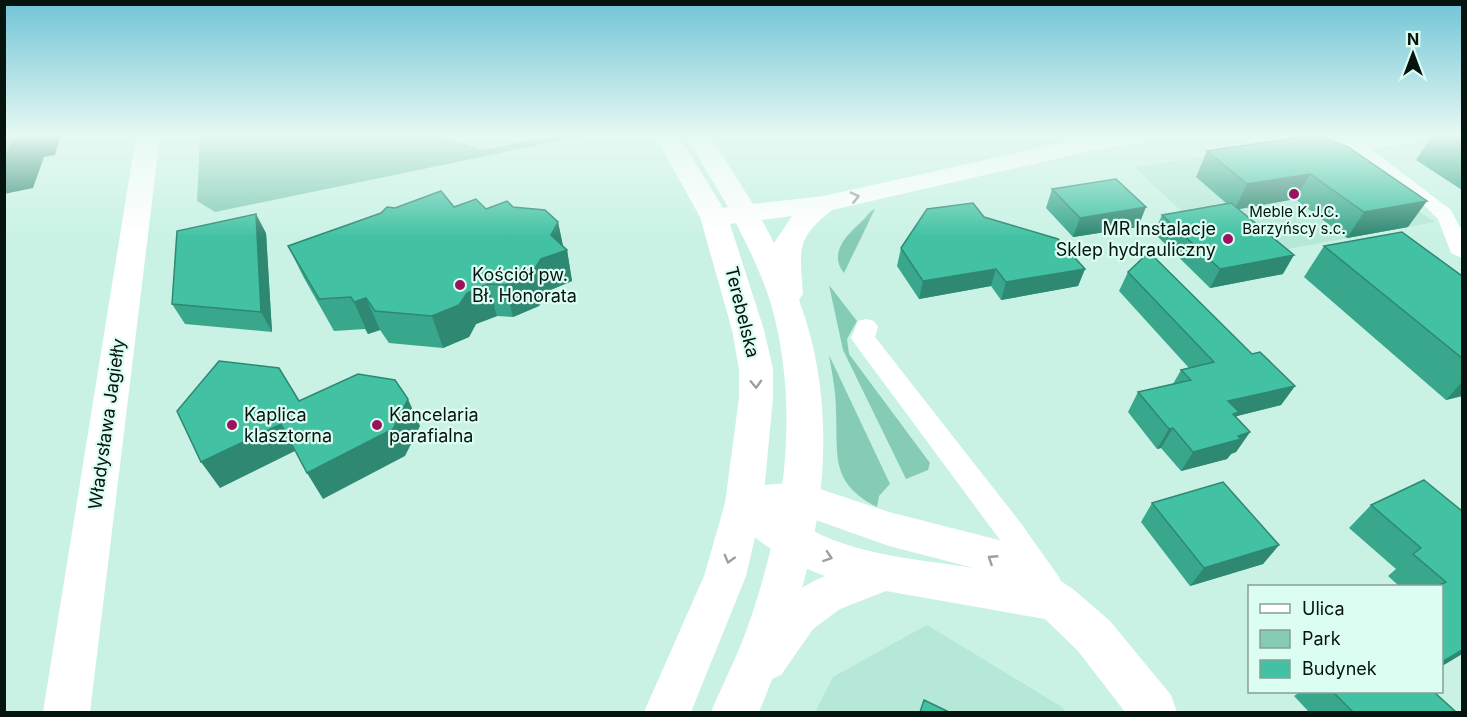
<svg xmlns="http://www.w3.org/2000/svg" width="1467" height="717" viewBox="0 0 1467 717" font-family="Inter,sans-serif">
	<rect width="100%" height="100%" fill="#c9f2e5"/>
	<path fill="#b5e8d8" d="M1313,141L1435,222L1233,259L1134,167Z
		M927,625L1062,707L1066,712H815L833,677Z"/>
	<path fill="#85cbb6" d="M200,136H439L484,150L551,136H582L215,212L197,201Z
		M875,209L844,273C828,253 847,235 860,223C866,218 868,212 875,209Z
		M829,285L857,321L847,339L849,354L930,463L928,470L906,479L843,350Z
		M829,355L890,484L879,496L877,507C830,483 838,456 836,411C836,392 832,373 829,355Z"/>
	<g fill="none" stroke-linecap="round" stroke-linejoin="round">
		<path fill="#fff" fill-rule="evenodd" d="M1332,136H1353L1358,140L1387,136H1433L1424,141L1371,149L1451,210L1462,231V258L1451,253L1438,219L1426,207Z
			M866,319L874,321L878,327L875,337L1020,522L1059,577L1063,587L1059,597L1048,601L1037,597L1000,540L855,344L851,338L858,321Z"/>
		<path fill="#fff" fill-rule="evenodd" d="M136,136H160L90,712H43Z
			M799,482L889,512L999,540L1073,589L1110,621L1171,695L1177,712H1125L1078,651L1045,619L886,591L840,609L813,629L781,675L765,682L749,675L742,660C758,624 788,590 825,576C792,564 740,535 725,503L730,492L744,487ZM799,514L889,546L974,568C912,558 840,555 788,515Z"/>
		<path fill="#fff" fill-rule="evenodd" d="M655,136H679L723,208L728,207L686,136H710L753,204L823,196L1093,136H1153L1149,141L1095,150L832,210C795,239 800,250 803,294L799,300C850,436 813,584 759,712H711C724,681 740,651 750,620C784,522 799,416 774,315C766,283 751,253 736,223L730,224L764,330L773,369V398L763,503L746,576L691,712H644L704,576L725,503L739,398V369L732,330L700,217ZM792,216L774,243L762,220Z"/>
	</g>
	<path fill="#39a78c" d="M1307,136L1408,227L1347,238L1295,199L1238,209L1283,274L1210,288L1154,233L1162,215L1226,203L1196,177L1207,151Z
		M1432,136H1462V190L1416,160Z
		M1052,189L1138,227L1073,237L1046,208Z
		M454,207L486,209L513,207L558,222L563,246L567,250L572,281L548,291L539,306L513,317L497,316L476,324L469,337L443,348L389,343L380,330L368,334L365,329L334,331L304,278L288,246L395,208Z
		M984,217L1085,269L1078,286L1001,300L991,286L919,299L897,266L901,248Z
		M266,233L272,332L185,324L172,304Z
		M1324,246L1462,276V396L1446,400L1304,277Z
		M1128,272L1252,354L1295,386L1281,405L1237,416L1235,417L1250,432L1236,452L1231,454L1227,459L1181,471L1161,448L1157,449L1128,412L1138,392L1173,384L1181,370L1189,368L1119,291Z
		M1152,503L1279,545L1263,564L1190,586L1141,522Z
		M1371,505L1462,511V654L1442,666V586H1399L1388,576L1396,569L1349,528Z
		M1300,692H1434L1456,712H1309L1294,696Z"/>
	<path fill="#2e8872" d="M15,136H61L55,155L44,157L33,188L4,194V154Z
		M1310,174L1295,199L1234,210L1247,184Z
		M1427,201L1408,227L1347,238L1364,212Z
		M1146,207L1138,227L1073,237L1080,218Z
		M256,214L266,233L272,332L261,312Z
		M558,222L564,251L567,250L572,281L548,291L539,306L513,317L505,285L551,235Z
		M1294,255L1283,274L1210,288L1220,269Z
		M996,269L991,286L919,299L923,281Z
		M1085,269L1078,286L1001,300L1006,282Z
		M488,284L497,316L476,324L469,337L443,348L432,316L467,293Z
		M366,298L380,330L368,334L354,302Z
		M1462,382V396L1446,400Z
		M1295,386L1281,405L1237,416L1226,432L1228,401Z
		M408,399L420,426L405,456L323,499L307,473Z
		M281,424L297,450L220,488L201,462Z
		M1173,428L1161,448L1157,449L1169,429Z
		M1250,432L1236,452L1231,454L1227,459L1181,471L1193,452Z
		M1279,545L1263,564L1190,586L1204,568Z
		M1462,650V654L1442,666V662Z"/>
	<path fill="#42c2a3" stroke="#2e8872" stroke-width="1.5" d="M4,136H15L7,153L4,154Z
		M1307,136H1318L1348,147L1427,201L1364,212L1310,174L1247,184L1207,151Z
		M1116,179L1146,207L1080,218L1052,189Z
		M441,191L454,207L476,199L486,209L507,201L513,207L545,210L558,222L551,235L567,250L541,259L531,274L505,285L488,284L467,293L459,305L432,316L375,311L366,298L354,302L351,297L319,299L288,246L381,213L387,207L395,208Z
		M973,203L984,217L1058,239L1085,269L1006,282L996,269L923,281L901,248L927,209Z
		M1231,203L1294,255L1220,269L1162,215Z
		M256,214L261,312L172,304L177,231Z
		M1402,232L1462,276V358L1324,246Z
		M1149,252L1252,354L1260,352L1295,386L1228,401L1239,412L1233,414L1250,432L1238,436L1241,439L1193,452L1173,428L1169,429L1138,392L1191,380L1181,370L1214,362L1128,272Z
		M219,361L279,368L299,401L358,374L395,380L408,399L393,429L307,473L281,424L201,462L177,411Z
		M1424,480L1462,511V650L1442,662V586H1438L1446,582L1413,554L1421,548L1371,505Z
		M1223,482L1279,545L1204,568L1152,503Z
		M1333,692H1434L1456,712H1353Z
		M924,700L949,712H920Z"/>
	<defs><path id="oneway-chevron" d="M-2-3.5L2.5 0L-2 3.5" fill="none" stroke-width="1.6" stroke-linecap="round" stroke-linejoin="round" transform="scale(1.5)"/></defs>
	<g stroke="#9ba19f">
		<use href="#oneway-chevron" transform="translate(855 197) rotate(-13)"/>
		<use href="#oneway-chevron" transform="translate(756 384) rotate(88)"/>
		<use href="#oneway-chevron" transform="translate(828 557) rotate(19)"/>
		<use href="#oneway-chevron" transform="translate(729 559) rotate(105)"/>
		<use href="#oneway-chevron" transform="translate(992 559) rotate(-147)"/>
	</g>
	<linearGradient id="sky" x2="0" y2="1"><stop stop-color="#71c4d6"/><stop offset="0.57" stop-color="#e7f9f3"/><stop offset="1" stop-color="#e7f9f3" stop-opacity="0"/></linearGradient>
	<rect width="1467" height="237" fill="url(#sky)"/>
	<g fill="#9c1160" stroke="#dcfdf2" stroke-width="2">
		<circle cx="1294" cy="194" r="6"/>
		<circle cx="1228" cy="239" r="6"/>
		<circle cx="460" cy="285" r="6"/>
		<circle cx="232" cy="425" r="6"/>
		<circle cx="377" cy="425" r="6"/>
	</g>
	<g text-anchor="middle" stroke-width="4.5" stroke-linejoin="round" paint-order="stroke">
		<g font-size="15" fill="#061410" stroke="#dcfdf2">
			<text x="1294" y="217">Meble K.J.C.<tspan x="1294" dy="17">Barzyńscy s.c.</tspan></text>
		</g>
		<g font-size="18" fill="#061410" stroke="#dcfdf2" text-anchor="start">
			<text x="1216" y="235" text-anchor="end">MR Instalacje<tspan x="1216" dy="21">Sklep hydrauliczny</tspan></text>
			<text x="472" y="281">Kościół pw.<tspan x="472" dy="21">Bł. Honorata</tspan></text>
			<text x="244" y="421">Kaplica<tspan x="244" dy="21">klasztorna</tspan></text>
			<text x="389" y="421">Kancelaria<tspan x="389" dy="21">parafialna</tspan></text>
		</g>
		<g font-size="18" fill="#061410" stroke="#dcfdf2">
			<text transform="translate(742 312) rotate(76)" y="6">Terebelska</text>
			<text transform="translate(107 424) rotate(-82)" y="6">Władysława Jagiełły</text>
		</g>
	</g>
	<rect width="1467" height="717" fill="none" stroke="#061410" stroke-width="12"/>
	<rect x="1248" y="585" width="195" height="108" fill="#dcfdf2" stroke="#86a098" stroke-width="1.5"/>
	<rect x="1260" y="604" width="30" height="9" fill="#ffffff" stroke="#86a098" stroke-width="1.5"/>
	<text x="1302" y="615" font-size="18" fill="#061410">Ulica</text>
	<rect x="1260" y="630" width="30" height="18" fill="#85cbb6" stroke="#86a098" stroke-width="1.5"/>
	<text x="1302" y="645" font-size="18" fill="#061410">Park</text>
	<rect x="1260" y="660" width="30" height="18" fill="#42c2a3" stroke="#86a098" stroke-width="1.5"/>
	<text x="1302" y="675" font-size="18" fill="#061410">Budynek</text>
	<g transform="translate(1413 54)" stroke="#dcfdf2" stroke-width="4.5" paint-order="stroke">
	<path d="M0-4.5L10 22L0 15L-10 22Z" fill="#061410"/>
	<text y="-9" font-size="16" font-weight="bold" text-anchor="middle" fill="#061410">N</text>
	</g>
</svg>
